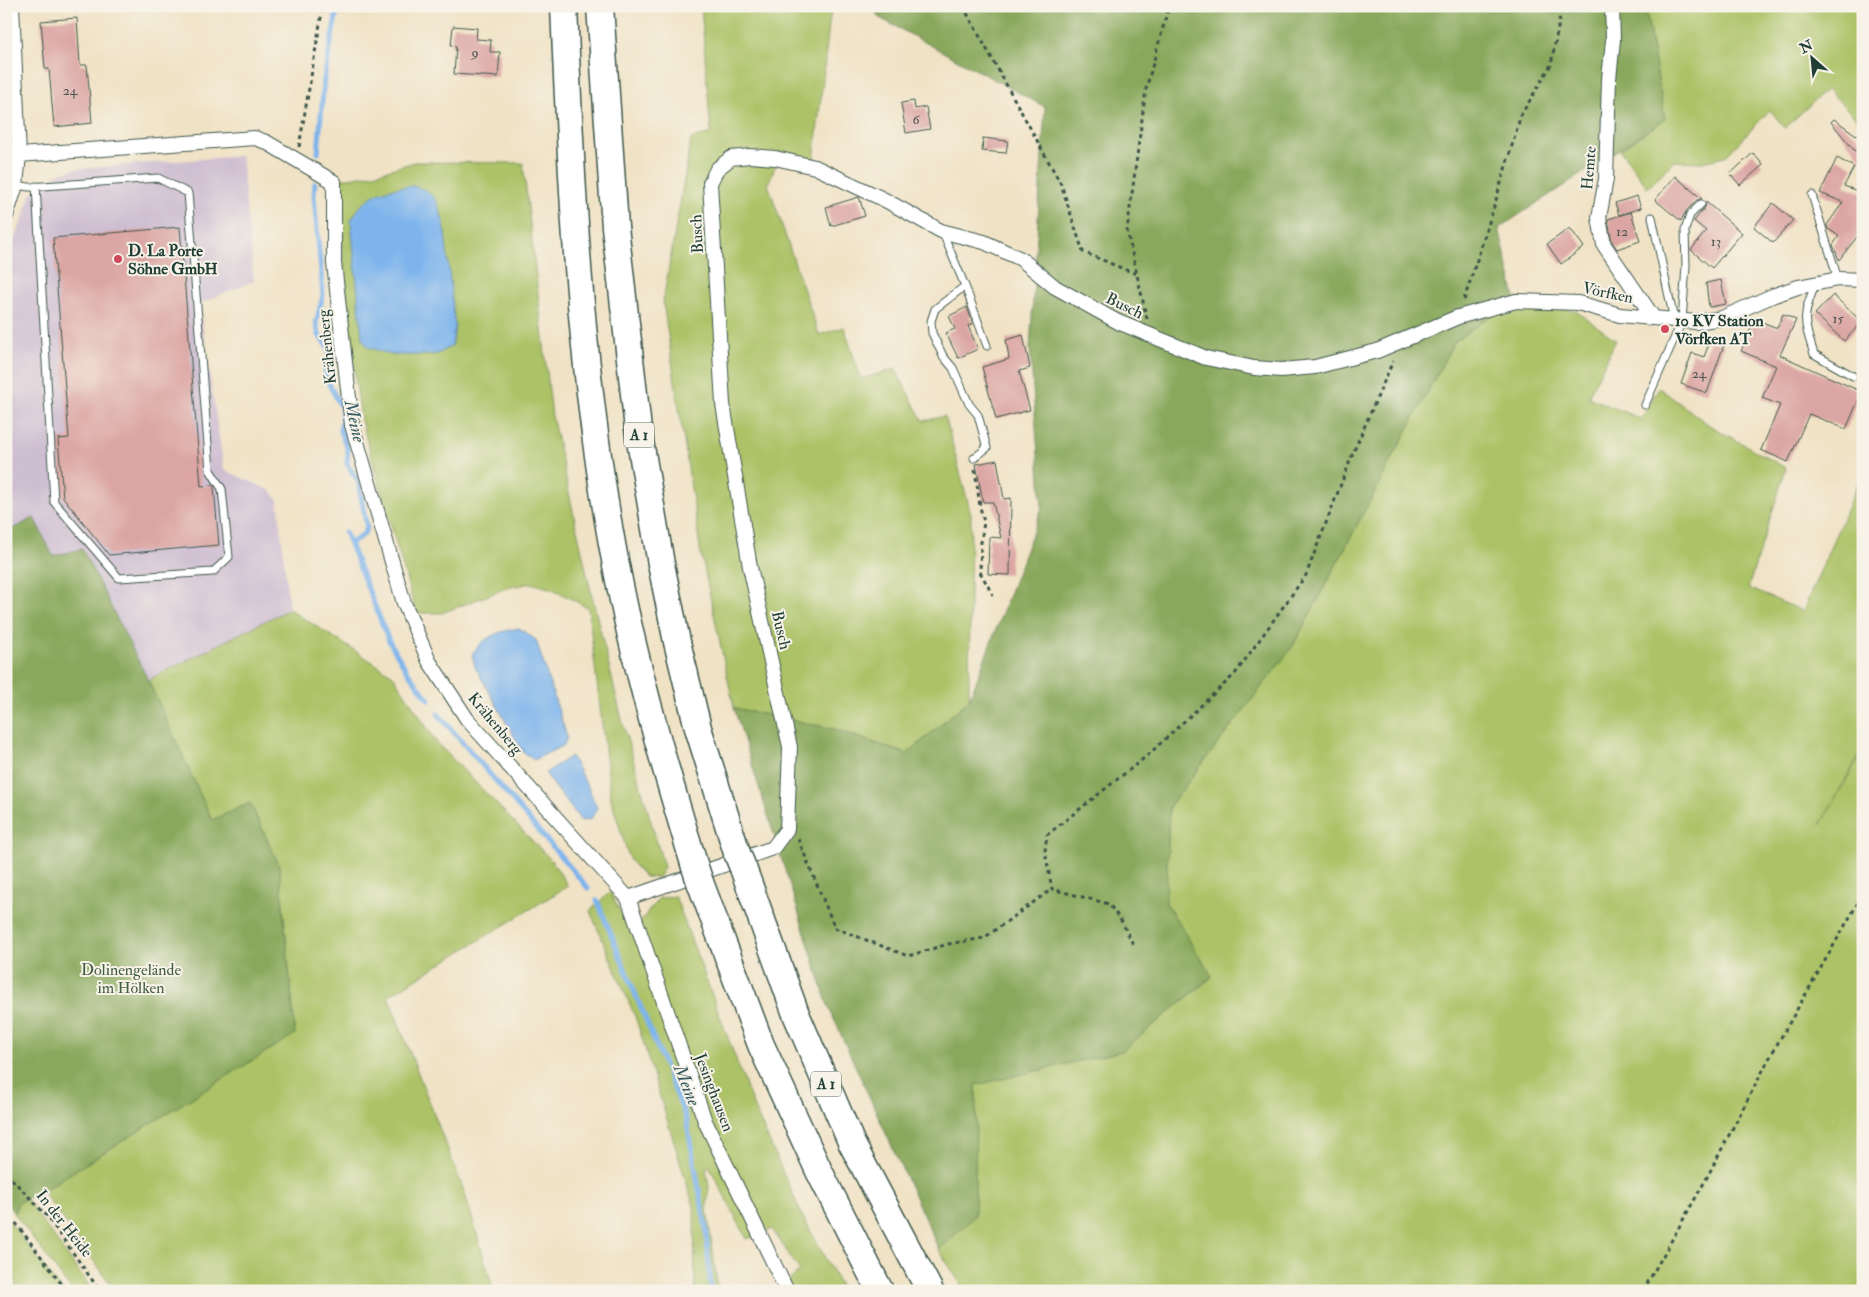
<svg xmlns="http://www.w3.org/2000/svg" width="1869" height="1297" viewBox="0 0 1869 1297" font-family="'IM FELL Double Pica',serif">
	<rect width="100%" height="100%" fill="#f7f3e8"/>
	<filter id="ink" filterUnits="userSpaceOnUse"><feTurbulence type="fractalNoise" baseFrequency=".02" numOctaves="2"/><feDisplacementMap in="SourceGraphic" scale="10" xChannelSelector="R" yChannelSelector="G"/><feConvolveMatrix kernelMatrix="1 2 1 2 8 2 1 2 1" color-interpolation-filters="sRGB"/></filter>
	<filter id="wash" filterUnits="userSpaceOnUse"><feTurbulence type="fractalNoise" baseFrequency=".0096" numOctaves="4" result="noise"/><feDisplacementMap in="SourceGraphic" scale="20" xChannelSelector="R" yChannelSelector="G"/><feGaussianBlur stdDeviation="1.12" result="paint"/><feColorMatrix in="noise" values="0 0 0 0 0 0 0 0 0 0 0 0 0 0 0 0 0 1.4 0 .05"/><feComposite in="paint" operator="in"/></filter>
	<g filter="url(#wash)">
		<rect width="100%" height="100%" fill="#f0e2c5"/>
		<path fill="#cebed1" d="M241,156L254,281L199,304L224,470L270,490L278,500L289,609L148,680L82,549L53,556L34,518L6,532V259L24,216L30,196L36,188L60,173L74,169Z"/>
		<path fill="#acc266" stroke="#66804d" d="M701,6H834L830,16L813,169L778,159L768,184L819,335L844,327L861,379L895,369L923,421L945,416L971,514L969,700L907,754L834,729L734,708L701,554L663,302L691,139L711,133Z
			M1645,6H1863V125L1827,89L1785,128L1770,110L1725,157L1702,162L1674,161L1648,188L1620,150L1665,119Z
			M415,162L523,163L552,416L590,588L623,724L664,867L658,878L645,877L630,861L611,799L588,608L553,589L531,583L507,588L442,613H416L361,420L351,344L338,200L342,179L374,174Z
			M1515,298L1576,311L1616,340L1588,397L1641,419L1659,388L1709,425L1786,468L1748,588L1803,611L1858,483L1863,484V749L1820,825L1863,751V1291H965L939,1250L975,1215L976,1085L1122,1051L1212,977L1166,903L1169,807L1293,646L1454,342Z
			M289,609L393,675L437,743L552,861L568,886L388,996L464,1191L494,1291H116L42,1191L285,1040L294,1019L279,865L250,803L212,820L148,680Z
			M610,892L631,934L659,898L675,896L755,1110L803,1217L843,1291H776L800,1271L772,1229L747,1239L709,1166L706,1168L709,1186L707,1209L718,1291H695L694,1207L636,1019L590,911Z
			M26,1199L93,1291H72L14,1213L18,1202Z
			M7,1218L62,1291H19L6,1268Z"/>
		<path fill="#89a85b" stroke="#547248" d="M875,6H1645L1665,119L1499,228L1515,298L1454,342L1293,646L1169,807L1166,903L1212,976L1122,1051L976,1085L975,1216L939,1250L828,1006L734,708L834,729L907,754L969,700L1042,508L1030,348L1045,107L878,17Z
			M34,518L53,556L82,549L148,680L212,820L250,803L279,865L295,1034L42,1191L18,1202L14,1213L6,1203V532Z"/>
		<path fill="#7db4ec" stroke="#4e7890" d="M413,186L426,190L436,200L444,223L455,327L452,346L437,354L424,355H392L368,347L362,338L351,221C365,194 384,188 413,186Z
			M519,628L536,640L567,737L564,745L534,760L523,752L475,667L472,654C486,635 498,632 519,628Z
			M571,756L589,789L597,808L591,819L581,821L545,773Z"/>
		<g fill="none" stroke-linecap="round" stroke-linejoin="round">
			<path stroke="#7db4ec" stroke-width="5" d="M318,153L324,79L338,6
				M315,183L314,196L323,295L316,323L319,335L328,348L329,355L325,369L327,380L342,409V420L340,430L348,450L347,464L358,481L367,528L363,535L350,544L389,641L407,671L429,700
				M345,532L350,544
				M438,714L588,888
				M597,900L686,1118L706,1228L711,1291"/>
		</g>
		<g id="blocks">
			<path fill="#dba5a3" d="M77,18L80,65H87L92,123L54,127L49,69H45L41,21Z
				M453,26L477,28L476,39L491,40L490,52H500L498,77L454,74L456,47L451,46Z
				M914,101L915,109L926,107L930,129L906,133L901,103Z
				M1834,119L1863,140V161L1831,122Z
				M983,138L1008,141L1006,153L982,151Z
				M1753,153L1763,165L1740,185L1730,174Z
				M1837,158L1854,167L1844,186L1863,193V240L1857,237L1839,260L1833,245L1839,236L1828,229L1827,225L1843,202L1820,193Z
				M1675,176L1702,199L1697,200L1686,211L1681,221L1655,200Z
				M1637,196L1641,208L1619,215L1615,203Z
				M859,197L865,216L831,226L826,207Z
				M1706,202L1742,233L1712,268L1691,250L1706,231L1694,221L1705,207Z
				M1773,203L1793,220L1773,243L1754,227Z
				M1631,212L1640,241L1617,249L1612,242L1608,219Z
				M180,227L201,486L213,485L214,487L219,545L109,555L63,497L58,439L69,438L53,238Z
				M1570,228L1584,247L1561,264L1547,244Z
				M1721,280L1726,304L1709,307L1706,283Z
				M1833,295L1862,322L1844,341L1815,314Z
				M967,307L973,324L968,326L978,349L958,358L946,333L955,329L949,316Z
				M1783,314L1796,320L1780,355L1862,392L1846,429L1809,414L1788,462L1761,450L1780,405L1762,398L1776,366L1741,351L1755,319L1777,328Z
				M1023,335L1030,368L1019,371L1030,410L996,419L982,367L1009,359L1006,340Z
				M1710,341L1724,345L1707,393L1681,384L1692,353L1704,357Z
				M997,460L1004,499L1011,498L1010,575L988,574L989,537L1001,538L993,502H983L976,464Z"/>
		</g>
	</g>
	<g filter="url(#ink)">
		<use href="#blocks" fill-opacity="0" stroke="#3e564a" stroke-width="1"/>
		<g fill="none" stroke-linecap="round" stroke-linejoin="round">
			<defs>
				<path id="lane" d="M16,185L29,187L158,178L188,193L210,470L222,489L229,557L213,572L119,578L54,502L36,186
					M1812,195L1838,279
					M1652,217L1674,320
					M942,231L965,286L987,346
					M1815,285C1802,317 1803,320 1814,354L1853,376
					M965,286L935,309L931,321L932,333L943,356L953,368L969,404L978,415L987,448L974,458
					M1645,405L1682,321L1686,266L1685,230L1690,215L1701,204"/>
				<path id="street" d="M1612,6L1613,40L1609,79L1606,179L1599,218L1604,245L1653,317
					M19,155L255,138L266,142L334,182V263L352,425L404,603L429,661L467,719L628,898L705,1121L787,1291
					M6,216L16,185L19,155L12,6
					M628,898L773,848L787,829L790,747L750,567L723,404L710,183L717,169L731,158L750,156L775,158L815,167L885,200L941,231L984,242L1021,259L1055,287L1118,322L1206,358L1254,368L1281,370L1315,367L1377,351L1458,317L1516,301L1578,303L1620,315L1696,322L1722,318L1772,296L1798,287L1838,279L1863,280"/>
				<path id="highway" d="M564,6C572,207 582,408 624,605C643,693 669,781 695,867
					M600,6L615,227L638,429L661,564L677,642L698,728L737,853
					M743,868L796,1014L852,1144L930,1291
					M700,882L761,1045L819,1171L880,1291"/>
			</defs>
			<use href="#lane" stroke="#3e564a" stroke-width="9"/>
			<use href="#street" stroke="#3e564a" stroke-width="16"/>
			<use href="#highway" stroke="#3e564a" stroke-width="29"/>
			<path stroke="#3e564a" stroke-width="3" stroke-dasharray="4 4" stroke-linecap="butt" d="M963,6L1061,184L1083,252L1136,274
				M299,147L323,6
				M1464,300L1493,210L1521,115L1551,65L1562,6
				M1147,319L1127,231L1146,89L1169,6
				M975,469L980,507L984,522L981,542L980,572L993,595
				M798,839L835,928L908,956L948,944L984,938L1052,889
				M1133,944L1122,922L1109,904L1052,889L1045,851L1047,835L1148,755L1235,674L1306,575L1353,453L1393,361
				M6,1173L47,1216L100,1291
				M6,1210L67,1291
				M1643,1291L1705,1181L1771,1055L1863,894"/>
			<use href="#lane" stroke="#fff" stroke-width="7"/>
			<use href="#street" stroke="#fff" stroke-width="14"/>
			<use href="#highway" stroke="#fff" stroke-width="26"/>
			<defs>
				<path id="highway-bridge" d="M737,853L743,868
					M695,867L700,882"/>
			</defs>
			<use href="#highway-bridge" stroke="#3e564a" stroke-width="29" stroke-linecap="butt"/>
			<use href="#highway-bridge" stroke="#fff" stroke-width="26"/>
		</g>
	</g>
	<g fill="#d1495b" stroke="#f7f3e8" stroke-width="2">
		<circle cx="118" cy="259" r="5"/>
		<circle cx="1665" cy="329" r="5"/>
	</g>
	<g text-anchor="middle" stroke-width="4" stroke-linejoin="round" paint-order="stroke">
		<g font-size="14" fill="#4e5750">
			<text x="475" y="57">9</text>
			<text x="70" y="95">24</text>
			<text x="916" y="124">6</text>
			<text x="1622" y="236">12</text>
			<text x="1716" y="246">13</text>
			<text x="1838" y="323">15</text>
			<text x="1699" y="378">24</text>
		</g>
		<g fill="#f7f3e8" stroke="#60746a" stroke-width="1">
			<rect x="624" y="422.5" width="30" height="25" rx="4"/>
			<rect x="811" y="1071.5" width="30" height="25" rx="4"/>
		</g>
		<g font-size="15" font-weight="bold" fill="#1f3d34">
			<text x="639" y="440">A 1</text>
			<text x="826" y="1089">A 1</text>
		</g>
		<g font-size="16" fill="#1f3d34" stroke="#f7f3e8">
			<text transform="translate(1588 168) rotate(-85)" y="6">Hemte</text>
			<text transform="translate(696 234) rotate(-93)" y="6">Busch</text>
			<text transform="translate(1608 292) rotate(12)" y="6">Vörfken</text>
			<text transform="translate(1125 305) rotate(26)" y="6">Busch</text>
			<text transform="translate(326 347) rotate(-96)" y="6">Krähenberg</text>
			<text transform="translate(782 630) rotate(77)" y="6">Busch</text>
			<text transform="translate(496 723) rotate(50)" y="6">Krähenberg</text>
			<text transform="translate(715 1092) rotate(69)" y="6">Jesinghausen</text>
			<text transform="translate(65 1223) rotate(52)" y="6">In der Heide</text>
		</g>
		<g font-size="16" font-weight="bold" fill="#1f3d34" stroke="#f7f3e8" text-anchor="start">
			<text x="128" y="256">D. La Porte<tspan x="128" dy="18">Söhne GmbH</tspan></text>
			<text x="1675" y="326">10 KV Station<tspan x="1675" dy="18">Vörfken AT</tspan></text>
		</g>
		<g font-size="16" fill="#425e40" stroke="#f7f3e8">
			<text x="131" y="975">Dolinengelände<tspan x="131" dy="18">im Hölken</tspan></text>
		</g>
		<g font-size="18" font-style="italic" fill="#365b62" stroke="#f7f3e8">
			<text transform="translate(355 421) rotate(77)" y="6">Meine</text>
			<text transform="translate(687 1085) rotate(68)" y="6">Meine</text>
		</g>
	</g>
	<rect width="1869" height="1297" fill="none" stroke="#f7f3e8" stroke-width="25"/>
	<g transform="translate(1812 58) rotate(333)" stroke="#f7f3e8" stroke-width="4" paint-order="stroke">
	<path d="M0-4L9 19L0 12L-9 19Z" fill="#1f3d34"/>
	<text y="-8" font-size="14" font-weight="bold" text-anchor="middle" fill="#1f3d34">N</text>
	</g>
</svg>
